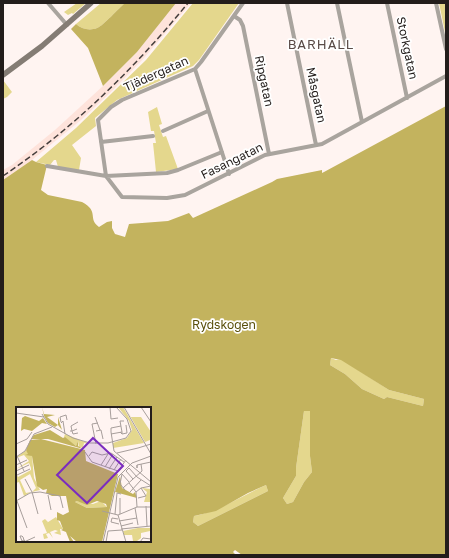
<svg xmlns="http://www.w3.org/2000/svg" width="449" height="558" viewBox="0 0 449 558" font-family="'Golos Text',sans-serif">
	<rect width="100%" height="100%" fill="#fff4f1"/>
	<path fill="#fee3db" d="M176,3H191L144,58L114,89L81,120L32,160L3,180V170L12,165L55,130L103,86L137,52Z"/>
	<path fill="#e4d78d" d="M77,3H86L73,14L72,13L68,15L64,12Z
		M101,3H125C119,8 103,26 97,28C90,31 81,29 76,24Z
		M193,3H239L199,60L193,66L117,100L95,118L96,126L72,145L81,158L79,170L58,167L56,160H54L50,165L36,162L76,128L146,60Z
		M439,3H446V37Z
		M3,80L12,92L7,97L3,99Z
		M157,107L162,124L159,125L163,137L166,136L178,169L156,172L153,143H156L154,131H151L148,112Z
		M331,358L336,360L341,359L389,390L424,399L423,406L387,397L384,399L362,389L345,374L330,365Z
		M304,411H310V456L312,472L304,482L293,502L287,504L283,498L296,476V468Z
		M266,485L268,491L198,526L193,522L194,516C218,512 243,495 266,485Z"/>
	<path fill="#c3b35e" fill-rule="evenodd" d="M125,3H169L170,4L176,3L137,52L103,86L88,48L71,29L76,24C81,29 90,31 97,28C103,26 119,8 125,3Z
		M446,106V555H242L235,550L233,552L236,555H3V180L32,160L36,162L47,165L41,190L48,195L82,202C100,212 87,218 99,227L107,222L112,221V228L115,234L125,237L129,224L168,221L189,213L193,218L272,182L277,179L322,170V173L324,172ZM331,358L341,360L389,390L424,399L423,406L387,397L384,399L362,389L345,374L330,365ZM17,408H150V541H17ZM304,411H310V456L312,472L304,482L293,502L287,504L283,498L296,476V468ZM266,485L268,491L198,526L193,522L194,516L216,511L248,493Z"/>
	<g fill="none" stroke-linecap="round" stroke-linejoin="round">
		<path stroke="#a9a49e" stroke-width="4" d="M48,3L67,25
			M243,3L201,62L195,69L122,100L111,107L98,120L106,176L122,197L167,198L185,195L265,155L322,144L446,76
			M287,3L316,145
			M337,3L362,122
			M387,3L407,98
			M436,3L446,49
			M234,16L240,20L243,26L269,154
			M195,69L229,174
			M163,131L208,111
			M101,142L153,136
			M47,166L106,176L167,173L178,170L222,152"/>
		<path stroke="#847c74" stroke-width="5.5" d="M3,75L42,46L91,3"/>
		<path stroke="#453e3c" stroke-width="1.5" stroke-dasharray="6 3" stroke-linecap="butt" d="M3,176C74,128 134,69 188,3"/>
	</g>
	<g text-anchor="middle" stroke-width="3.5" stroke-linejoin="round" paint-order="stroke">
		<g font-size="12" fill="#231d1b" stroke="#fff">
			<text transform="translate(407 48) rotate(78)" y="4">Storkgatan</text>
			<text transform="translate(156 74) rotate(-24)" y="4">Tjädergatan</text>
			<text transform="translate(264 81) rotate(78)" y="4">Ripgatan</text>
			<text transform="translate(316 95) rotate(78)" y="4">Måsgatan</text>
			<text transform="translate(232 161) rotate(-26)" y="4">Fasangatan</text>
		</g>
		<g font-size="12" fill="#594e09" stroke="#fff">
			<text x="224" y="329">Rydskogen</text>
		</g>
		<g font-size="13" letter-spacing="1" fill="#5a4b47" stroke="#fff">
			<text x="321" y="49">BARHÄLL</text>
		</g>
	</g>
	<g transform="translate(16 407)">
		<rect width="135" height="135" fill="#fff4f1"/>
		<path d="M102,0H107L128,36L97,41V36L111,31L116,23L113,14ZM109,0L115,10H125L135,25L134,33L129,35ZM49,27L72,36V37L68,36L67,41L63,40L62,34L60,39L48,30ZM10,43L16,49L18,71L24,83L16,85L20,81L14,67L4,73L10,86L15,85L8,89L3,75L0,76V66L2,70L15,63V61L13,56L0,62L13,54L8,48L0,51ZM126,81L134,82L135,95H128L131,85ZM61,94L77,97L85,94L91,100L71,101L59,95ZM40,110L47,122H44L45,128L38,126L42,124L39,123L34,125L37,131L33,126L30,127L32,131L28,132L27,127L31,126L26,114L29,112L32,115L29,117ZM122,121H134V124L125,126V131L121,134H117L116,128H108L107,124Z" fill="#e4d78d"/>
		<path d="M26,0L28,7L39,8L31,10L42,18V10L46,23L42,18L39,20L32,16L28,9ZM9,9L23,14L27,11L31,17L26,16L16,24L8,22L5,24L6,11ZM34,23L47,31L49,30L60,39L62,34V39L67,42L32,32H15L18,28ZM25,32L69,43L70,54L102,67L86,135H61L54,129L58,135H54L50,125L45,123L47,122L44,114L41,113V105L47,108L53,105L50,89H36L30,86L31,82L27,83L21,79L16,49L9,48L12,47L10,43L14,33ZM61,94L71,98L81,94L90,97L91,100L71,101L59,95ZM104,69L106,81L117,87L119,85L121,91L99,85Z" fill="#c3b35e" fill-rule="evenodd"/>
		<path fill="none" stroke="#a79e9b" stroke-width="1" d="M94,0L95,12L102,11M108,0L135,47M125,0L135,15M0,6L28,10M26,7L32,17L57,31L74,36H92L110,31L115,24L111,12L100,0M79,10L84,23M45,15L44,10L50,8L51,13M45,16L47,14L49,27M61,22L56,24L57,27L62,26M54,24H56L55,19L62,15M80,24L85,23L87,32M95,25L98,44L135,75M95,25V21L105,19M106,25L104,14H108M95,27L106,25V27L104,25M106,27L111,26L110,18M0,37L11,32L16,25M80,37L76,17L82,16M122,41L135,37M69,45L76,55L102,64L110,53M101,46L122,41M1,49L8,64M73,49L76,45L86,48L95,46L108,55M0,50L9,44L18,27L36,20M0,58L11,53M85,58L92,47M121,58V61V58L135,55M89,60L97,47M93,62L101,50M98,63L105,52M0,64L13,58M1,68L14,62M9,72L16,85M117,72L110,64L113,61L121,70L135,79M113,76L120,85L121,100M107,81L126,64L125,57M109,83L104,77L106,67L113,75M16,85L22,107M114,85L125,73M120,85L125,81L135,79M32,88L35,103M122,91L130,89L125,81M0,94L14,86L24,85L44,89L47,101M1,94L11,121M130,99L131,119M119,101L122,118M86,104L102,108M99,107L101,86L105,87M104,107V91M102,108L121,100H135M102,108L110,135M102,112L96,111L95,115L103,117M103,114L121,111M105,119L117,116M105,122L135,119M8,133L6,134L4,129H6L7,130L8,133L9,134V135M8,135L19,130M87,135L102,70L116,56L135,49M90,135L92,124L106,123M124,135L127,131L135,132"/>
		<path fill="#7b2cbf" fill-opacity="0.15" stroke="#7b2cbf" stroke-width="2" d="M77,31L107,59L71,96L41,68Z"/>
		<rect width="135" height="135" fill="none" stroke="#231d1b" stroke-width="2"/>
	</g>
	<rect width="449" height="558" fill="none" stroke="#231d1b" stroke-width="8"/>
</svg>
